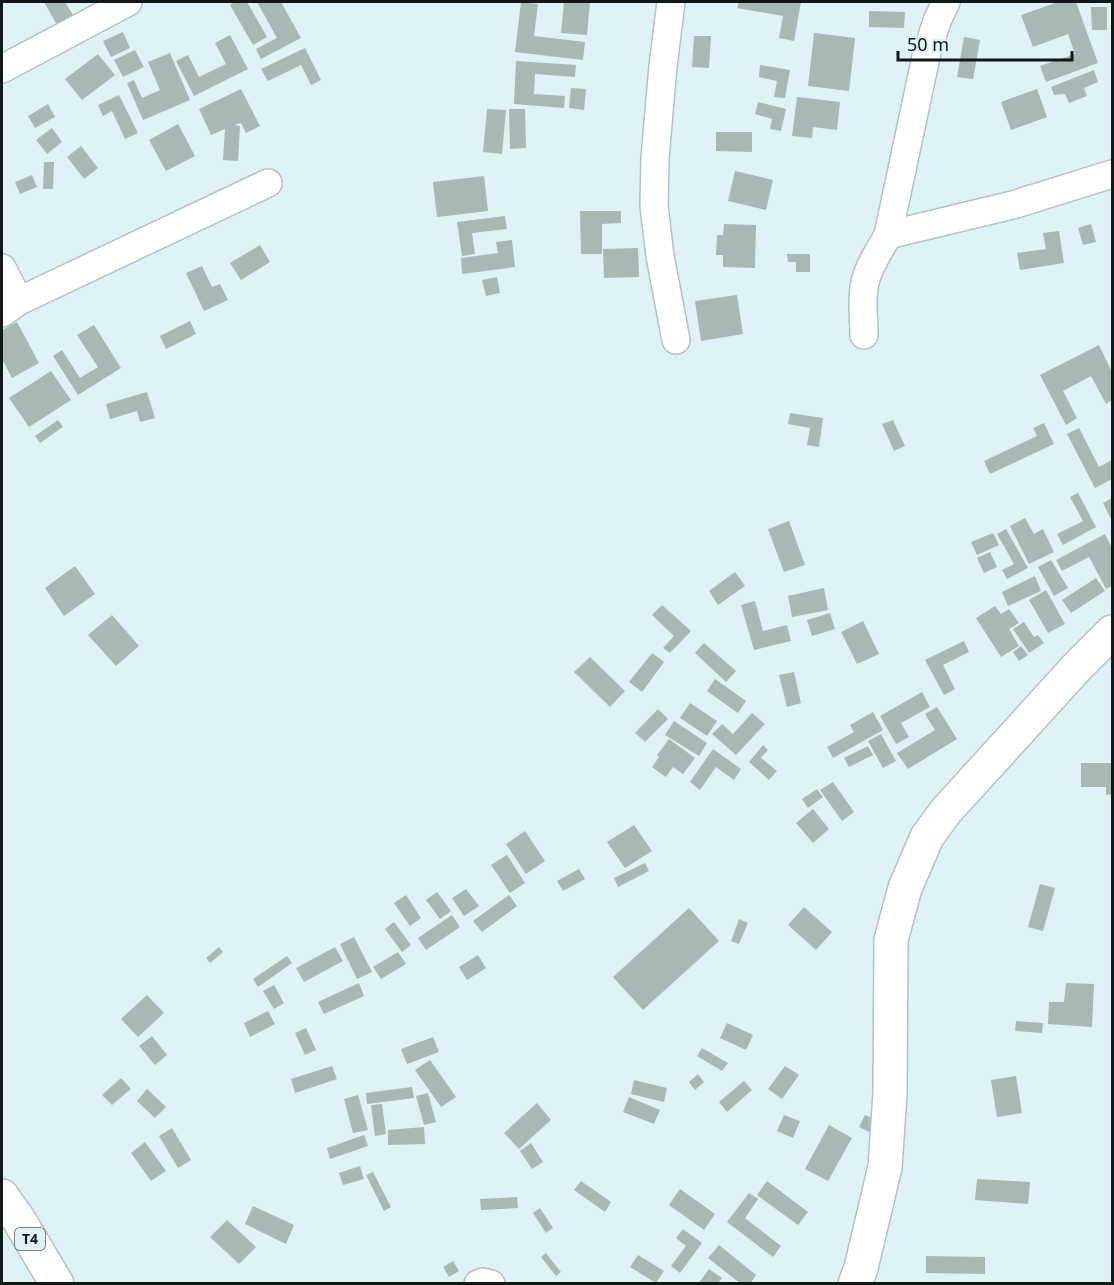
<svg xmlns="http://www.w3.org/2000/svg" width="1114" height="1285" viewBox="0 0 1114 1285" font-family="'Noto Sans',sans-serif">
	<rect width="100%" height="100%" fill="#dff2f5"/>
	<path fill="#a7b8b5" d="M44,2H65L73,15L57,25Z
		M235,2H247L267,37L253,45L230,5Z
		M257,2H281L301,38L261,59L256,49L277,38Z
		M521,2L538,4L534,36L585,42L583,60L515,52Z
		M564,2H590L587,35L561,33Z
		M739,2H801L794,41L779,38L783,16L737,8Z
		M1058,2H1076L1098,63L1046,82L1040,66L1075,54L1068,34L1033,47L1021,15Z
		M1091,7H1107V30H1092Z
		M869,11L905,12L904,28L869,27Z
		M123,32L130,48L111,57L103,41Z
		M814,33L855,38L849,91L808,86Z
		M230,35L248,69L194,96L176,61L188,55L199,77L226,64L215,43Z
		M694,36H711L709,68L692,67Z
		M964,37L980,40L973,79L957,77Z
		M305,48L321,80L311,85L301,65L268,81L261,69Z
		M135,50L144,67L123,77L114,60Z
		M170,53L190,100L143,120L127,83L134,80L142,98L160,90L148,62Z
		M98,54L115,75L82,100L65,79Z
		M516,61L576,65L575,77L535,74L534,94L565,96L564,108L514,104Z
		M760,65L790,70L785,98L774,97L777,81L759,77Z
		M1094,70L1098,82L1084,88L1087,96L1069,103L1065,94L1054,95L1051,87Z
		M571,88L586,89L584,110L569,108Z
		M241,89L260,126L246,133L241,123L234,125L240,126L238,161L223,160L225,129L211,135L199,109Z
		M1037,89L1047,117L1011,130L1001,102Z
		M119,95L138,133L125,139L112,111L103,116L98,105Z
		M797,97L840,102L837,130L813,127L812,138L792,136Z
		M758,102L786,109L781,131L770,129L772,119L755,114Z
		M48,104L55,117L35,128L28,116Z
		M487,109L506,110L502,154L483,152Z
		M509,109H525L526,148L510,149Z
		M178,124L195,156L166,171L149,140Z
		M52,128L62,142L47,154L36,140Z
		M716,132H752V152L716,151Z
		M81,146L98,168L84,179L67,157Z
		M44,162H54L53,189H43Z
		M735,171L773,180L766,210L728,201Z
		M32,175L37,187L20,194L15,182Z
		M484,176L488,211L437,217L433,182Z
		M580,211H621V223L602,224V254H581Z
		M505,216L507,229L472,233L475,254L462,256L457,222Z
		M724,224L756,225L755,268L723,267V255H716L717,235H723Z
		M1091,224L1096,242L1083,245L1078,228Z
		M1059,231L1064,263L1020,270L1017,253L1046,249L1043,233Z
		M512,240L515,267L462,274L461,258L498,253L496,242Z
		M260,245L270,262L241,280L230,263Z
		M638,248L639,277L604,278L603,249Z
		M787,254H810V272H796V262H788Z
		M202,266L212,287L220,284L228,300L204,311L186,273Z
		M497,277L500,293L486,296L482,280Z
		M737,295L743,334L701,341L695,301Z
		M190,321L196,334L166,349L160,336Z
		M17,322L39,363L12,378L2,359V330Z
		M94,325L121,368L78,395L53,356L62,350L80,378L98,367L77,335Z
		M1099,345L1112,372V400L1106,404L1091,376L1063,391L1077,418L1066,425L1040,375Z
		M51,371L71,400L29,427L9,398Z
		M147,392L155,418L140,422L137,411L110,419L106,404Z
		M790,413L823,418L819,447L807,445L810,428L788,424Z
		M58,420L63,427L40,443L35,436Z
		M893,420L905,446L894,451L882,424Z
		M1044,423L1054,444L990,474L984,461L1037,436L1033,428Z
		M1079,428L1099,467L1112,460V479L1095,488L1067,434Z
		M1078,493L1096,527L1063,545L1057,534L1083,521L1070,497Z
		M1112,498V521L1103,503Z
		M1025,518L1034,534L1043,529L1054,552L1029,564L1010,526Z
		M789,521L805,565L784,572L768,529Z
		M1006,529L1028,568L1007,579L1002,570L1014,564L997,534Z
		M993,533L999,545L977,555L971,542Z
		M1105,534L1112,548V586L1106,589L1089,557L1062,571L1056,560Z
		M990,552L997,567L984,573L977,558Z
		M1051,560L1068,588L1054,596L1038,567Z
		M75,566L95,594L64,616L45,588Z
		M735,572L745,586L718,605L709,591Z
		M1035,576L1041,591L1008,606L1002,592Z
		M1096,578L1105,591L1071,613L1062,600Z
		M824,588L828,610L792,617L788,596Z
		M1046,590L1065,624L1048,633L1029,600Z
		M755,601L763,631L787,625L791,641L754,650L741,605Z
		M662,605L691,631L670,653L663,648L674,636L652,615Z
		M995,606L1001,614L1009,609L1019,623L1009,629L1019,646L1001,657L976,618Z
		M830,613L835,629L812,636L807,620Z
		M112,615L139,646L116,666L88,635Z
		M863,621L879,654L857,664L841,632Z
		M1024,622L1034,637L1038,635L1044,643L1029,653L1013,629Z
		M964,641L969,652L943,665L955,689L944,695L925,660Z
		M704,643L736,671L726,682L695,653Z
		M1021,646L1028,655L1019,661L1013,652Z
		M652,653L664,662L642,692L629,682Z
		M590,657L625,691L610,707L574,672Z
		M794,672L801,703L787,707L779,675Z
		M715,679L746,701L738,713L707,691Z
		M922,692L930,707L901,723L909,737L896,744L880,716Z
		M690,703L717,721L707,736L680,718Z
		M937,707L957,739L908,769L897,753L935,730L925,714Z
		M658,709L668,719L645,742L635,733Z
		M873,712L883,730L833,758L827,747L854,732L850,725Z
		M752,713L765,724L736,755L712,734L722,724L733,734Z
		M674,721L707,743L699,756L665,735Z
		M881,734L896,761L883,768L868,741Z
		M669,739L695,758L683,774L673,767L666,777L652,767L659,757L657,755Z
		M763,745L768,750L761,758L777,771L769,780L749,762Z
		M868,746L873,755L849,767L844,758Z
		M713,749L741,769L734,780L716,767L700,790L690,782Z
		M1081,763H1112V794L1106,795V787H1081Z
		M833,782L854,812L842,821L820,790Z
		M817,789L823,797L808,808L802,799Z
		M813,809L829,829L813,843L796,823Z
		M634,825L652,851L625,868L607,842Z
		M525,831L545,861L526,874L506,844Z
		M507,855L525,883L510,893L491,865Z
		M645,863L649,871L618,887L614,878Z
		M579,869L585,879L563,891L557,881Z
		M1040,884L1055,888L1043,931L1028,927Z
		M466,889L479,906L464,916L452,898Z
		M437,892L451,911L440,919L426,900Z
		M406,895L421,918L410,926L394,903Z
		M509,895L517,906L482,932L473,921Z
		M804,907L832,932L816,950L788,925Z
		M689,908L719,941L643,1010L613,977Z
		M452,915L460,927L426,950L418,938Z
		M739,919L748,923L739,944L731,941Z
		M394,922L411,945L402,952L385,929Z
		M354,937L372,972L357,979L340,944Z
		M219,947L223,952L210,963L206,958Z
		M335,947L343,961L304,982L296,968Z
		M398,952L406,964L381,979L373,967Z
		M478,955L486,968L467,980L459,967Z
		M287,956L292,963L258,987L253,979Z
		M359,983L364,996L324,1014L318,1002Z
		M1066,983L1094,984L1092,1027L1048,1024L1049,1002H1064Z
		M274,985L284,1003L274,1009L263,991Z
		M147,995L164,1013L138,1037L121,1019Z
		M268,1011L275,1024L250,1037L244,1023Z
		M1016,1021L1043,1023L1042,1033L1015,1031Z
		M727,1023L753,1035L746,1050L720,1038Z
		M306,1028L316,1050L305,1055L295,1033Z
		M152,1036L167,1055L155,1065L139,1046Z
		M433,1037L439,1052L407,1064L401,1049Z
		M702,1048L728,1063L722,1071L697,1056Z
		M430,1060L456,1097L441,1107L415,1070Z
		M332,1066L337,1079L295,1093L291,1079Z
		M785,1066L799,1075L782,1099L768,1089Z
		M698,1074L704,1082L695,1090L689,1082Z
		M1016,1076L1022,1113L997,1117L991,1080Z
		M121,1078L131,1089L112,1105L102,1095Z
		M634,1080L667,1088L664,1102L631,1094Z
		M744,1081L752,1090L727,1112L719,1102Z
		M412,1087L414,1098L367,1104L366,1093Z
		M147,1089L166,1107L155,1118L137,1101Z
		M428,1093L436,1122L424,1125L416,1096Z
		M358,1095L368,1130L353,1133L344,1099Z
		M629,1097L660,1110L654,1124L623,1112Z
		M537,1103L551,1120L519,1149L504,1133Z
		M382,1104L386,1134L375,1136L371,1105Z
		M784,1115L800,1121L793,1138L777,1131Z
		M865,1115L877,1120L871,1133L859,1127Z
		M829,1125L852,1138L828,1181L805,1169Z
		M424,1127L425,1144L388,1145V1130Z
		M172,1128L191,1160L178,1168L159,1136Z
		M364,1135L368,1146L330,1159L327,1148Z
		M145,1142L166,1171L151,1181L131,1153Z
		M531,1143L543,1162L532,1169L520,1151Z
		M360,1166L364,1179L343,1185L339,1173Z
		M373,1172L391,1207L384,1211L366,1175Z
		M977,1179L1030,1182L1028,1204L975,1200Z
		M581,1181L611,1202L605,1212L574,1190Z
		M767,1181L808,1212L798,1225L757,1195Z
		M680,1189L715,1214L704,1230L669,1205Z
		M749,1193L758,1199L745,1218L781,1246L773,1257L727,1222Z
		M517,1197L518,1208L481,1210L480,1199Z
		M253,1206L294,1225L286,1244L245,1224Z
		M540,1208L553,1228L546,1233L533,1213Z
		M227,1220L256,1247L239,1264L210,1237Z
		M683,1229L702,1243L680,1273L671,1266L686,1246L676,1238Z
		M719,1245L756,1275L750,1284H741L708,1258Z
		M546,1253L561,1272L556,1276L541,1257Z
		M638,1255L664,1271L656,1283L630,1267Z
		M926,1256L985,1257V1274L926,1273Z
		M453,1261L459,1271L449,1277L443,1267Z
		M709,1269L722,1278L717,1284H698Z"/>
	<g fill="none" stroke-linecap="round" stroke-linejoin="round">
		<defs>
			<path id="street" d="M671,2L663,66L655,158L654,206L660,256L676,340
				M2,69L128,2
				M888,235L1016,204L1112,174
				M2,268L19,301
				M2,313L19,301L268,183
				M864,335C864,318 861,299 865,282C869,265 880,250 888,235L927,52L937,21L946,2
				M478,1284L483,1282L491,1284"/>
			<path id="secondary" d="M855,1284L861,1268L885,1167L890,1094L891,940L905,888L927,837L946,811L1078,666L1112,632"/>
			<path id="highway" d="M2,1196L19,1220L57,1284"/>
		</defs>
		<use href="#street" stroke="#b1c3c6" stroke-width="30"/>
		<use href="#secondary" stroke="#b1c3c6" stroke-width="36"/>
		<use href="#highway" stroke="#b1c3c6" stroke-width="36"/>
		<use href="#street" stroke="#fff" stroke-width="27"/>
		<use href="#secondary" stroke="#fff" stroke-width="33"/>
		<use href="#highway" stroke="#fff" stroke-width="33"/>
	</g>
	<g text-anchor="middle" stroke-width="6" stroke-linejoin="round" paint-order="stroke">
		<rect fill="#dff2f5" stroke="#4f595b" stroke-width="1.5" x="15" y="1228" width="30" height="22" rx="4.5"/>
		<g font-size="14" font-weight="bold" fill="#111819">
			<text x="30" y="1244">T4</text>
		</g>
	</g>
	<rect width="1114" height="1285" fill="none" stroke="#111819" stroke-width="6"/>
	<path d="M898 51v9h174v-9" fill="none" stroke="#111819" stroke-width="3"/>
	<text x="907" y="51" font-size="18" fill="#111819" stroke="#dff2f5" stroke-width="4.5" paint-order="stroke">50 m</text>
</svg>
